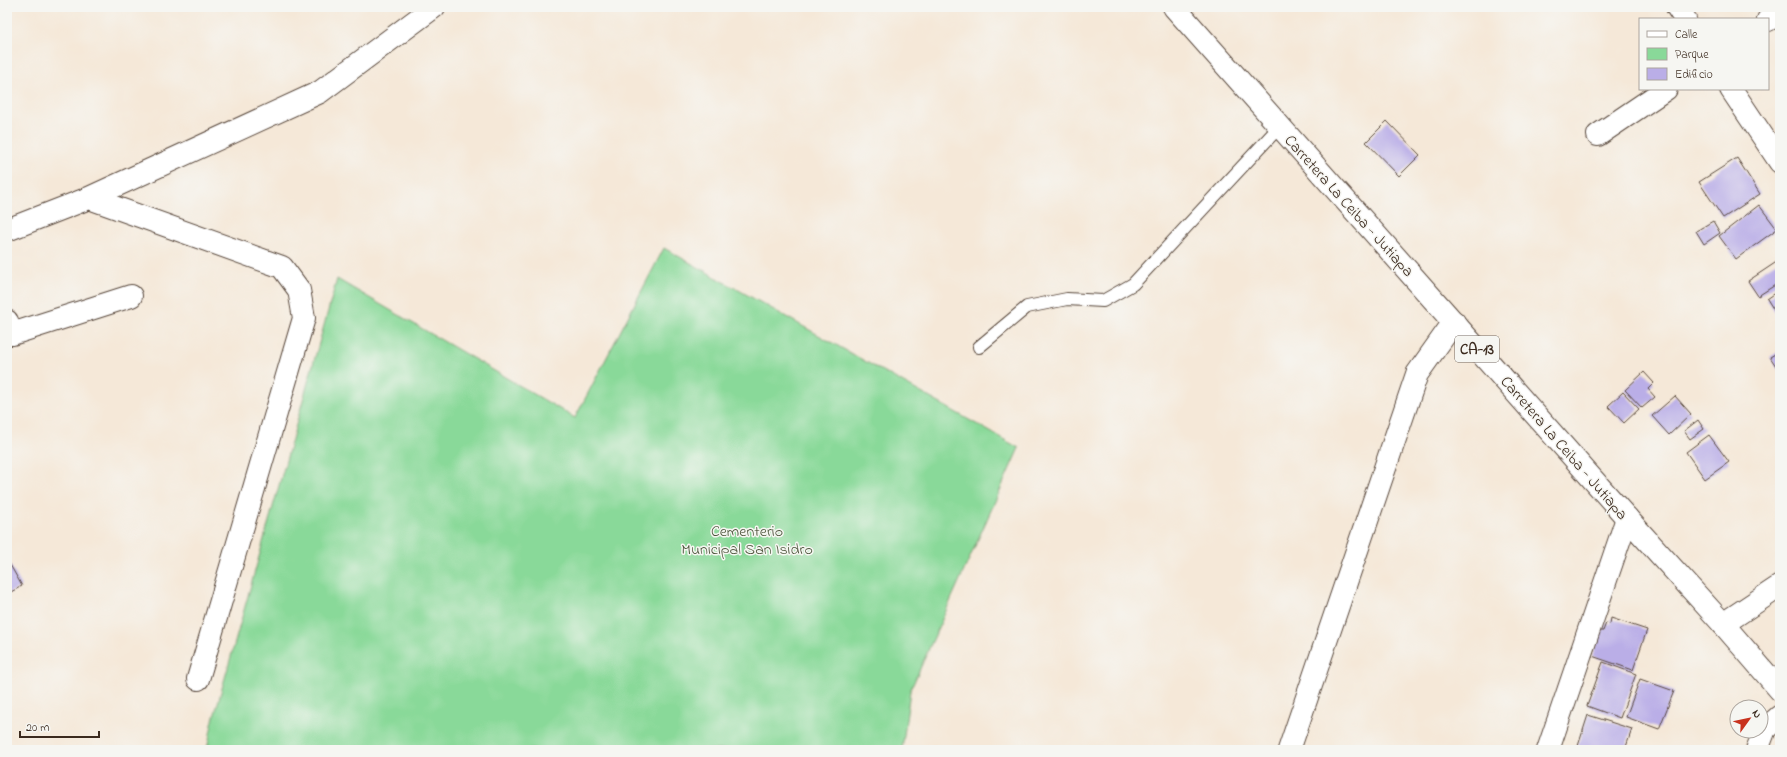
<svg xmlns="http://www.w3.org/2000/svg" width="1787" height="757" viewBox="0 0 1787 757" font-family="'Indie Flower',sans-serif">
	<rect width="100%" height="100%" fill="#f6f6f2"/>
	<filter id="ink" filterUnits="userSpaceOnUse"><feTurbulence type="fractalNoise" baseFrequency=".025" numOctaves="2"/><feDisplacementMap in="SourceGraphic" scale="8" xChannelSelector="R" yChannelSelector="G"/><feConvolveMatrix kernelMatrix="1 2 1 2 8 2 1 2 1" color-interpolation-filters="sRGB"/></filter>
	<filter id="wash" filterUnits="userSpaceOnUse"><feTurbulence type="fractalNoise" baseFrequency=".012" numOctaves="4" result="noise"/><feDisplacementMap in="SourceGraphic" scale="16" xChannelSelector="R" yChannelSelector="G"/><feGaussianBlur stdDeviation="0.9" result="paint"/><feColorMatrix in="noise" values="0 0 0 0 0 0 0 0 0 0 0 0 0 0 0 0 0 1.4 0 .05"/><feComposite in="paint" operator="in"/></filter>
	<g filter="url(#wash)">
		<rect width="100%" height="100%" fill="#f5e8d8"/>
		<path fill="#89d999" stroke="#62825c" d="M664,248L1019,448L910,691L902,750H207L212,724L337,279L575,418Z"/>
		<g id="blocks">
			<path fill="#baaee7" d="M1387,121L1420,155L1399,176L1366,142Z
				M1737,158L1760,194L1723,218L1699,182Z
				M1759,205L1777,229L1736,259L1719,236Z
				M1713,221L1720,233L1704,244L1696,231Z
				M1778,261L1780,264V282L1758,296L1748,281Z
				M1780,290V320L1767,299Z
				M1780,351V372L1770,357Z
				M1644,372L1654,383L1648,389L1655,397L1642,408L1625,390Z
				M1623,392L1639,409L1624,423L1608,406Z
				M1675,396L1691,414L1669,435L1652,416Z
				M1698,420L1704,429L1690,439L1684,431Z
				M1709,435L1729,462L1705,479L1686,452Z
				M9,563L22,586L7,594V564Z
				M1611,618L1647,630L1633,670L1592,656L1600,631H1603L1606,623L1610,624Z
				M1603,662L1636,674L1620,718L1587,706Z
				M1640,679L1674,691L1659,729L1626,717Z
				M1588,715L1632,729L1625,750H1589L1578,746Z"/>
		</g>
	</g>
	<g filter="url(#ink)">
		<use href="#blocks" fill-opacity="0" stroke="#57463a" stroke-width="1"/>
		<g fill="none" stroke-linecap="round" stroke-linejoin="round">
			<defs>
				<path id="lane" d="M979,347L1027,307L1067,299L1103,301L1133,284L1280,126"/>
				<path id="street" d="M1677,7L1685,19
					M1768,20L1780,12
					M1731,89L1780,162
					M1598,135L1666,89
					M89,198L282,267L299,290L304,318L198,679
					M7,230L89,198L320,92L434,7
					M7,321L12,334L131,296
					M1723,624L1780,586
					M1289,750L1417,374L1454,322
					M1548,750L1627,518
					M1757,750L1765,729L1780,716"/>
				<path id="primary" d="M1174,7L1627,518L1723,624L1780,690"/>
			</defs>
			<use href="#lane" stroke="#57463a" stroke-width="14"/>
			<use href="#street" stroke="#57463a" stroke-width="24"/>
			<use href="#primary" stroke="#57463a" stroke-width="24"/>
			<use href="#lane" stroke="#fff" stroke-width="12"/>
			<use href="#street" stroke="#fff" stroke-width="22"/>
			<use href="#primary" stroke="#fff" stroke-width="22"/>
		</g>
	</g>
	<g text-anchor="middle" stroke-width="3" stroke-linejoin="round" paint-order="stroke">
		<rect fill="#f6f6f2" stroke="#73675e" stroke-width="1" x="1455" y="336" width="44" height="26" rx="3"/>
		<g font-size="15" font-weight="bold" fill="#3b2a1e">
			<text x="1477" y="354">CA-13</text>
		</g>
		<g font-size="16" fill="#3b2a1e" stroke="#f6f6f2">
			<text transform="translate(1350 205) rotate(48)" y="6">Carretera La Ceiba - Jutiapa</text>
			<text transform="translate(1565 447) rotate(49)" y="6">Carretera La Ceiba - Jutiapa</text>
		</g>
		<g font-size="16" fill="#4e563d" stroke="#f6f6f2">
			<text x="747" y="536">Cementerio<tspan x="747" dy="18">Municipal San Isidro</tspan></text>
		</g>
	</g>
	<rect width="1787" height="757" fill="none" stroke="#f6f6f2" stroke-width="24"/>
	<rect x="1639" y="18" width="130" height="72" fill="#f6f6f2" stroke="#aba49d"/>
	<rect x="1647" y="31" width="20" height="6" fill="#ffffff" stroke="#aba49d"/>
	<text x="1675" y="38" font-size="12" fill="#3b2a1e">Calle</text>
	<rect x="1647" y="48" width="20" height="12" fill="#89d999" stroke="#aba49d"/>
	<text x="1675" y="58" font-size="12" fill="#3b2a1e">Parque</text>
	<rect x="1647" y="68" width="20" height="12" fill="#baaee7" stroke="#aba49d"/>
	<text x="1675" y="78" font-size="12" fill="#3b2a1e">Edificio</text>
	<g transform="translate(1749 719) rotate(57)"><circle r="19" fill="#f6f6f2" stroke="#aba49d"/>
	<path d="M0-3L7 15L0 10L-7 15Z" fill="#c8321e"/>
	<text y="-6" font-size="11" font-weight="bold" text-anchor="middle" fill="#3b2a1e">N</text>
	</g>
	<path d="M20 731v6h79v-6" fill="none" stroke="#3b2a1e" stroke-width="2"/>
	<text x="26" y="731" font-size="12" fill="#3b2a1e" stroke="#f6f6f2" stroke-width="3" paint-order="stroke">20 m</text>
</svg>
